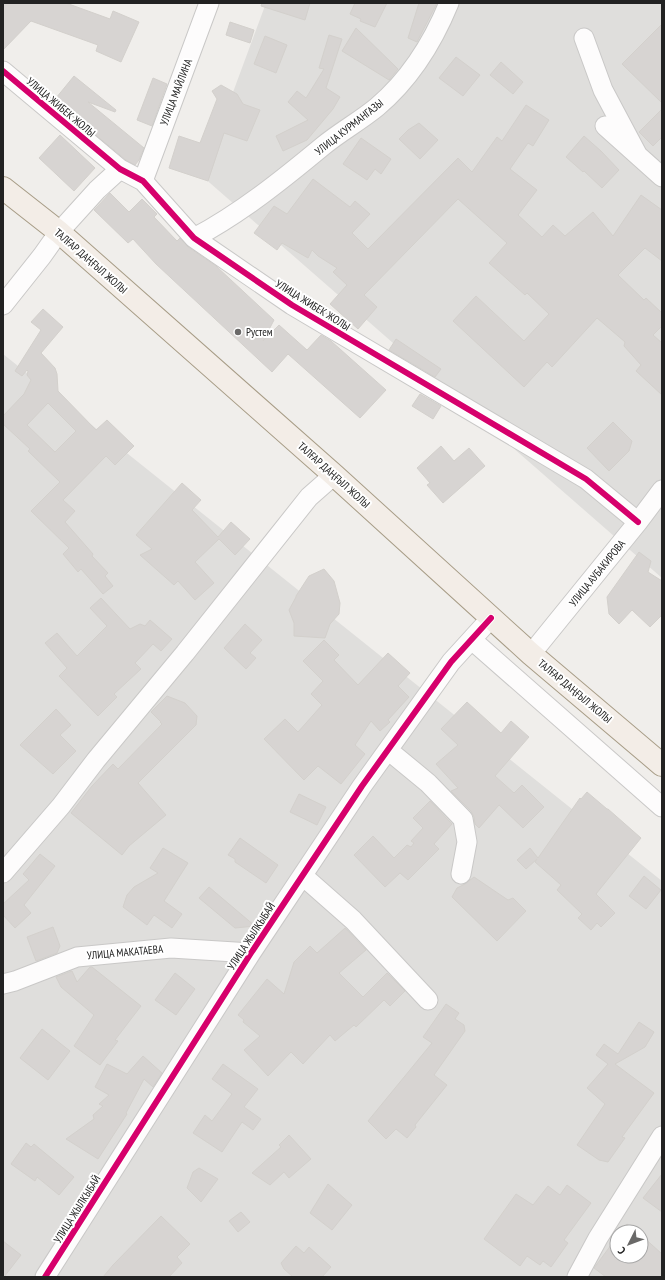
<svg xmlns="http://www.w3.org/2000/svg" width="665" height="1280" viewBox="0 0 665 1280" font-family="'PT Sans Narrow',sans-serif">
	<rect width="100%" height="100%" fill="#f0eeeb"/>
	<path fill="#dfdedc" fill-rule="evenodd" d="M266,3H662V578L202,176Z
		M3,354L662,881V1277H3ZM617,1232H641V1256H617Z"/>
	<path fill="#d7d4d2" stroke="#d3d0cc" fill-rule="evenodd" d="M3,3H66L110,19L113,11L139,22L121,62L96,51L98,45L31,21L3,50Z
		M262,3H310L305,20L261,6Z
		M355,3H387L375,27L360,21L361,19L350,14Z
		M419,3H437L417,42L408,38Z
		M230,22L254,30L250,43L226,35Z
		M662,24V103L622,64Z
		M356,28L398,69L389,80L342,51Z
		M329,35L342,39L326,88L340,97L333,109L307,140L283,151L276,136L308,120L288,102L297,91L306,98L324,69L319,68Z
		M265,36L287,45L276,73L254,64Z
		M456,57L480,75L463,96L439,78Z
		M501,62L523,82L513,94L490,75Z
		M74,76L116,110L115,112L88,102L144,148L139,160L135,165L126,160L79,121L82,118L56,98Z
		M153,78L167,84L152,126L137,120Z
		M221,85L237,94L243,104L260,110L247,141L224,133L208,181L169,168L179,136L200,143L217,99L212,91Z
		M526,105L549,120L533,146L528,143L510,169L537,190L518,215L542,237L553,225L565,236L593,212L613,236L641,195L662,210V261L645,248L618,275L644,300L646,298L662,313V326L653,335L662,343V395L636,371L641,365L624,346L625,342L597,318L552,367L547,362L524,387L453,321L476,296L524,341L549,314L527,293L525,295L489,263L507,243L458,199L364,295L377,307L358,329L330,304L347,285L333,272L337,268L318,256L312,250L308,258L282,243L277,250L254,233L274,206L287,214L313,179L350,207L355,201L370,214L352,233L368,249L458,158L472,172L497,137L502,141Z
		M662,109V137L653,146L639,132Z
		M419,123L438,140L420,159L399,139L408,130Z
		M60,135L95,168L74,191L39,158Z
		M584,136L601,151L619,170L602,188L584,171L583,172L566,157Z
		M361,138L391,159L381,174L375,169L367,180L343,164Z
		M110,193L129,212L142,199L157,214L154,217L177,241L180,238L188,247L216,266L274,320L263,341L279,325L307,350L321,335L331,341L386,390L360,418L288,354L272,372L156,264L133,239L128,243L94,210Z
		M43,309L63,327L41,353L55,368L57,374L58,391L96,430L107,420L134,446L115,465L106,456L63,500L75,511L65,522L93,554L92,556L108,573L105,576L113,586L103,594L81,569L78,572L63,554L69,548L31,511L60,482L28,451L30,449L3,424V416L24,394L31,380L27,375L28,371L27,370L22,376L15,371L41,330L31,322ZM48,403L76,431L55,452L27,425Z
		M396,339L441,369L435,377L389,350Z
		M420,394L441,406L433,419L412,406Z
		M613,422L632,441L629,451L609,471L587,448Z
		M441,446L454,461L469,448L485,466L443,503L427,485L430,483L417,468Z
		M182,483L201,500L192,510L218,537L231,522L250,539L235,555L219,539L195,562L214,583L195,600L178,581L174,585L140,555L152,549L136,535Z
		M639,552L651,561L648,572L662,581V615L650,627L632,610L619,624L609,614L607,597Z
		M324,569L334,581L340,603L339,614L330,624L325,638L294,636V623L289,610L296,597V596L309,576Z
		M101,598L130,629L140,624L145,626L150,620L172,639L161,651L153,644L135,663L141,669L114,694L117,697L98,716L59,676L67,668L45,643L57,633L77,656L107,626L90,608Z
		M245,624L262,640L250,653L256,658L246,669L224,648Z
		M324,640L339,655L334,660L358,685L388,653L410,673L398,686L409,697L388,720L390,722L380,731L371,721L355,745L365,754L341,784L318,766L304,780L264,739L285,719L298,732L322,705L311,694L323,681L303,661Z
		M167,696L185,703L197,716L196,725L138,783L166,815L129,846L122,855L71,813L92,786L113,764L118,769L162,724L160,722H161L151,712Z
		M467,702L501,733L511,721L529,737L495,776L514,793L522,785L544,807L523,828L499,805L479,828L475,824L474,817L471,811L451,791L458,788L436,764L458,745L441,729Z
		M56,709L71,725L60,735L76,751L53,774L20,745Z
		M587,792L607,809H608L641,838L596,894L615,913L601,927L597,923L591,930L578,918L582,914L557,890L561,885L535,862L537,859L526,869L517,860L530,848L538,858L580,798L581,799Z
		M299,794L326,807L317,825L290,812Z
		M430,801L452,824L434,844L439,849L408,880L400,873L385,887L354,855L373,836L394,858L407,845L411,847L414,843L411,841L423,828L413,818Z
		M240,838L278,865L266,883L235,862V859L228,855Z
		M163,848L188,863L164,901L182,914L172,928L154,915L147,925L123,907L127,895L134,887L158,873L150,868Z
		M40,854L55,866L24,905L31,913L15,928L3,915V904L29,880L23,874Z
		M644,876L661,890L646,909L629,896Z
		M474,877L508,900L513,898L526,911L497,941L452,897L457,888L465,884Z
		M209,887L255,926L235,928L199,898Z
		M53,927L60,946L57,953L36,961L27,937Z
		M345,928L366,950L339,973L363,997L387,973L405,991L390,1006L384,1000L356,1027L354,1025L335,1041L330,1035L303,1064L291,1052L268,1076L244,1050L260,1036L243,1022L244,1020L238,1015L267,979L284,994L294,962L310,946L317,953Z
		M90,967H92L141,1006L115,1040L118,1041L100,1065L74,1046L94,1015L61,987L56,977L72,971L77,982Z
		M175,973L195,989L176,1015L155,1000Z
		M446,1004L459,1013L455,1019L464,1025L465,1031L434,1075L447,1085L415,1125L416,1127L407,1138L396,1129L386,1139L368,1121L432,1043L423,1037Z
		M639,1022L654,1032L645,1047L615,1064L654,1093L622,1137L625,1138L608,1162L599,1160L577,1145L605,1104L587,1088L608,1064L596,1055L604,1044L618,1054Z
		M42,1029L70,1051L48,1080L20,1058Z
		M143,1056L162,1073L153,1087L144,1079L126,1113L127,1114L98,1159L66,1139L94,1119L93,1115L103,1106L99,1104L109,1095L95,1087L107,1064L127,1074Z
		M223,1064L258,1089L244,1107L261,1119L253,1130L242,1122L222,1152L193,1133L205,1115L212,1121L232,1094L212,1079Z
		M289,1135L311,1159L289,1178L284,1172L270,1185L252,1173L281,1147L279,1145Z
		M26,1143L31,1147L34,1144L74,1177L59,1195L37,1177L35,1181L11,1164Z
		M199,1168L218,1179L201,1202L187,1188L193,1172Z
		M662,1174V1212L643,1198Z
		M328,1184L352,1205L332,1230L319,1220L310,1213Z
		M567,1185L591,1203L564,1240L568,1243L551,1267L543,1261L540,1265L527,1256L520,1266L484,1239L516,1194L533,1205L548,1186L560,1195Z
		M241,1212L250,1222L238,1232L229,1221Z
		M161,1216L190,1244L177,1257L182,1263L169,1277H103L113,1265Z
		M627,1224L637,1232H620Z
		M641,1235L662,1254V1277H606L594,1268L617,1237V1256H641Z
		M3,1241L21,1255L4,1277H3Z
		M296,1246L304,1253L309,1247L331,1267L322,1277H293L284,1269L281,1263Z"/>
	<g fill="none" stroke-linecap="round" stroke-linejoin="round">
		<defs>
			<path id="minor" d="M584,38L603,90L637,154
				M3,71L120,169L143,181L194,238L292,305L586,479L638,522
				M605,126L662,177
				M143,181L209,3
				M194,238C241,213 282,180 323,146C340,132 360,121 377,107C409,80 433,42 449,3
				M3,305L42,256L59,232L97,190L120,169
				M472,640L662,807
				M531,654L638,522L662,490
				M388,750L428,783L463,819L467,842L461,874
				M3,873L61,806L96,760L185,653L309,497L334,475
				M303,876L353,920L428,1000
				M3,984L15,981L77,957L171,948L251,953
				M45,1277L251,953L362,786L451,662L491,618
				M577,1277L598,1238L662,1136"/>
			<path id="major" d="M3,188L59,232L334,475L531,654L662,765"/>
		</defs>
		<use href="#minor" stroke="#c9c8c7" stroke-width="21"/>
		<use href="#major" stroke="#a79c86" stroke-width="24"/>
		<use href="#minor" stroke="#fdfcfc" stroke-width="19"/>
		<use href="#major" stroke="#f3ede7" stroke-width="22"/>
		<defs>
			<path id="cycleway" d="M3,71L120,169L143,181L194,238L292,305L586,479L638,522
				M45,1277L251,953L362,786L451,662L491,618"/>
		</defs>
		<use href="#cycleway" stroke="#fff" stroke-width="8"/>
		<use href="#cycleway" stroke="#d6006c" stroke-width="6"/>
	</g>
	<circle fill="#6a6968" stroke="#fff" stroke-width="1.5" cx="238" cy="332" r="4"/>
	<g text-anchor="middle" stroke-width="4" stroke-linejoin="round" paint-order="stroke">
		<g font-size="11" fill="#222" stroke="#fff">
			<text transform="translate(176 92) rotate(-69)" y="4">УЛИЦА МАЙЛИНА</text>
			<text transform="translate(61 107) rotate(40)" y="4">УЛИЦА ЖИБЕК ЖОЛЫ</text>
			<text transform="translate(349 127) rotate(-38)" y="4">УЛИЦА КУРМАНГАЗЫ</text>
			<text transform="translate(91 261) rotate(41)" y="4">ТАЛҒАР ДАҢҒЫЛ ЖОЛЫ</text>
			<text transform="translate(313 305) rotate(32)" y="4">УЛИЦА ЖИБЕК ЖОЛЫ</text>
			<text transform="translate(334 475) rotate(42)" y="4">ТАЛҒАР ДАҢҒЫЛ ЖОЛЫ</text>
			<text transform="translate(597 573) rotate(-51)" y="4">УЛИЦА АУБАКИРОВА</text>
			<text transform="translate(575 691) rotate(40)" y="4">ТАЛҒАР ДАҢҒЫЛ ЖОЛЫ</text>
			<text transform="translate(251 936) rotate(-57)" y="4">УЛИЦА ЖЫЛКЫБАЙ</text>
			<text transform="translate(125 952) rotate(-5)" y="4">УЛИЦА МАКАТАЕВА</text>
			<text transform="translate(77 1209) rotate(-58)" y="4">УЛИЦА ЖЫЛКЫБАЙ</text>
		</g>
		<g font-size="11" fill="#222" stroke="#fff" text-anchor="start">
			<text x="246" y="336">Рустем</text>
		</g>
	</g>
	<rect width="665" height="1280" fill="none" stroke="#222222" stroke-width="8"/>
	<g transform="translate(629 1244) rotate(228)"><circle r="19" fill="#ffffff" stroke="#a7a7a7"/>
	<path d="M0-3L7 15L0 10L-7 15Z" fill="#6a6968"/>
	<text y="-6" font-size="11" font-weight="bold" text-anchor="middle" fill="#222222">С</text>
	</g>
</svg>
